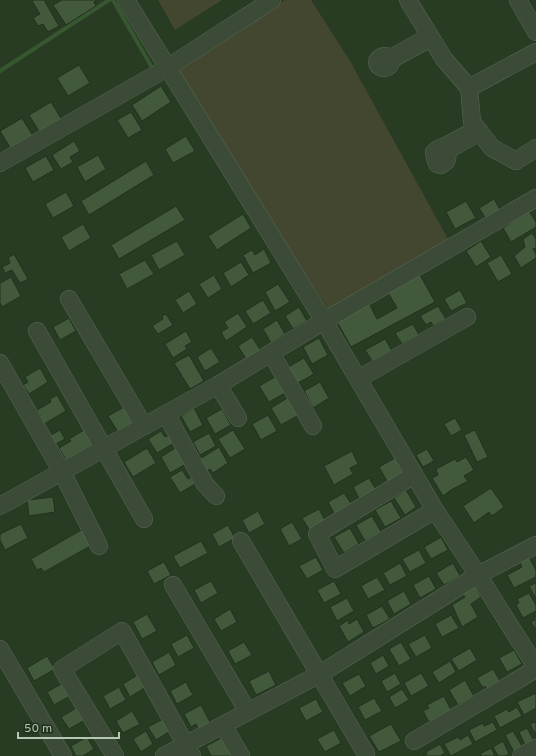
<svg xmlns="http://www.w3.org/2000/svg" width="536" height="756" viewBox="0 0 536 756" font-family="Overpass,sans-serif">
	<rect width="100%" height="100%" fill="#283b23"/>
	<path fill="#444730" d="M158,0H222L175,30Z
		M285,0H311L350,61L449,241L328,309L253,192L178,70Z"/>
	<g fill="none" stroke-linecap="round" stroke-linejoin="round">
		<path stroke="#36572f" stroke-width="4" d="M113,0L154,71
			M0,71L109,0"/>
	</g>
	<path fill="#42593c" stroke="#22321e" d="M33,0H44L59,26L48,32L43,24L38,26L33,18L40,14L32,1Z
		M62,0H97L94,2L96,6L66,25L53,5Z
		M79,65L90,83L68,96L57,78Z
		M161,86L171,102L142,121L132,105Z
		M51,102L62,120L40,133L29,115Z
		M131,112L142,130L128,138L117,120Z
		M22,118L33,136L11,149L0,131Z
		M186,136L195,151L173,163L165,149Z
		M74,141L80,151L70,157L73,162L61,169L52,155Z
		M98,155L106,169L85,182L77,167Z
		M46,156L54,170L33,182L25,168Z
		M146,161L154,175L89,215L81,201Z
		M66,192L74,206L53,218L45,204Z
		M494,199L502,213L488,222L479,208Z
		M466,201L476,218L455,229L446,212Z
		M176,206L185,220L119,259L111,245Z
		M529,211L536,222V227L511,242L503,228Z
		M243,214L251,228L217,250L208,236Z
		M83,224L91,238L69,251L61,237Z
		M532,233L536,239V248L533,249L536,254V258L521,268L514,256L525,247L523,239Z
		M177,241L185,255L159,270L151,255Z
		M481,241L491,257L476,267L466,251Z
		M264,249L271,263L253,273L243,255L252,250L255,255Z
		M14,254L28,279L20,283L12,270L5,273L2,267L10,263L8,258Z
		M501,255L512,274L498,282L487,263Z
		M145,260L154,274L127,289L119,274Z
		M241,262L249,275L231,287L223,273Z
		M419,273L435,302L351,347L336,320L369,303L377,319L397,308L387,291Z
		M214,275L222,289L208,298L199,284Z
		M11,277L21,296L2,307L1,304H0V283Z
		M278,284L290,302L275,311L265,292Z
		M460,290L467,303L451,311L444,299Z
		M189,291L197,304L183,313L175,300Z
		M263,300L271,313L253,324L245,311Z
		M438,306L446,319L433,326L431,322L426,325L420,316Z
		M299,307L307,321L293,329L285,316Z
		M238,313L247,327L226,341L221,332L228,328L224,322Z
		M166,314L173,325L158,334L152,326L163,319L162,316Z
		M69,318L76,331L60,340L53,327Z
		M277,320L285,334L271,343L263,329Z
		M413,324L419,335L402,344L395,333Z
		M186,331L192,342L185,346L187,349L173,358L165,344Z
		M252,337L261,351L246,359L238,346Z
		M319,338L328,355L312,364L303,347Z
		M385,339L392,351L373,362L365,350Z
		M211,348L220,362L205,371L197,357Z
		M189,355L204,381L190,389L174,363Z
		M304,358L314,374L298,383L288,367Z
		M40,368L48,382L29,394L23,385L28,382L25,377Z
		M275,377L285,393L269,402L259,386Z
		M320,382L329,398L313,408L304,391Z
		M57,395L66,411L44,424L37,410L51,402L50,399Z
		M289,397L299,415L281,425L271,408Z
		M124,407L134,423L118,432L108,416Z
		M194,408L203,425L190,432L181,416Z
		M222,409L231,425L215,434L206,418Z
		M268,415L277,431L261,440L252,424Z
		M455,418L462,430L451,436L444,424Z
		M60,430L65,439L54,445L49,436Z
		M84,430L94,446L67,462L59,448L71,441L69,439Z
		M233,430L245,449L230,458L218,439Z
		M475,430L488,457L477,462L464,435Z
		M161,431L165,437L169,435L174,443L157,453L148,439Z
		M209,433L216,446L200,455L193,442Z
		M177,447L186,464L170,473L161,457Z
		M219,447L228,463L213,473L210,469L207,471L200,459Z
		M147,448L156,463L133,477L124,462Z
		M427,449L434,461L423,467L416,455Z
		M352,451L358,464L350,468L353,474L334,485L324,466Z
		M466,457L474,470L464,476L468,481L451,490L443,496L432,478L438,475L436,469L455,459L457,462Z
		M395,458L404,474L388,483L379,467Z
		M182,470L188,479L191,477L195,484L180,493L170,477Z
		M369,478L377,491L360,500L353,487Z
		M491,488L504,507L492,516L489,512L474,523L463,506Z
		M406,490L416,507L405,515L394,498Z
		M344,493L352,505L335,515L328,502Z
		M53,497L55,512L29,516L27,500Z
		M391,501L401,518L385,527L375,510Z
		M319,509L326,522L310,531L302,518Z
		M258,511L265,524L249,533L242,520Z
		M372,516L381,532L365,541L356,525Z
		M292,522L302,539L289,546L280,529Z
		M21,524L28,538L5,550L0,540V534Z
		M228,525L235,538L219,547L212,534Z
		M350,528L359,544L344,553L334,537Z
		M83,529L92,545L44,572L41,568L37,570L31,559Z
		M441,537L448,550L431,559L424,547Z
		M201,541L208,553L180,568L173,556Z
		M419,550L426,563L410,572L402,559Z
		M316,557L323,570L307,579L299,566Z
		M529,557L536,570V577L514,588L507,575L522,567L520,562Z
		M164,562L171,575L154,584L147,571Z
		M400,563L407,576L390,585L383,573Z
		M453,563L460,576L444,585L436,573Z
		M429,576L436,589L420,598L413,585Z
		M377,577L385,590L368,599L361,586Z
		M211,581L218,593L201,603L194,590Z
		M334,581L341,594L324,603L317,590Z
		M536,583V599L529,586Z
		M475,586L481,597L471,604L478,617L462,627L452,605L465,597L462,593Z
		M404,591L411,604L394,614L387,601Z
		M529,593L536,605V611L523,618L516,605L519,603L517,599Z
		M347,598L354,611L337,621L330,607Z
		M382,606L390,619L373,628L366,615Z
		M230,609L237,622L221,631L214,619Z
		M147,614L157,631L142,639L133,622Z
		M451,615L459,628L442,637L435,624Z
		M536,616V630L531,622L535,620L534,617Z
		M357,619L364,632L348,642L339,626L348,620L349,624Z
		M187,635L194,648L178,657L171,644Z
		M425,635L432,648L416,657L408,644Z
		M244,642L252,655L235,664L228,651Z
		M401,642L411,659L399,666L389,649Z
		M470,648L477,660L459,671L451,659Z
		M514,650L522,664L507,672L499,658Z
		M169,652L176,665L159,675L152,662Z
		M383,655L389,666L376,674L370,663Z
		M47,656L55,669L34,681L27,668Z
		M450,661L456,672L439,683L432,672Z
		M493,669L500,681L487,689L485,686L483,688L477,678Z
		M269,671L276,685L256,695L249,681Z
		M395,673L401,684L387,692L381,681Z
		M421,673L429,686L411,696L404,683Z
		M139,674L146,687L130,697L123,684Z
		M359,674L366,686L350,696L342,683Z
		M465,680L474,696L458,705L449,690Z
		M186,682L193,695L177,704L170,691Z
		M63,683L70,696L54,705L47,692Z
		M119,687L126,700L110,709L103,696Z
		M402,689L409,700L395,708L389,697Z
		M536,693V708L524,715L517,702Z
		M444,696L451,710L429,722L423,711L429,708L427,705Z
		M374,698L382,711L365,720L358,707Z
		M316,699L323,712L306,721L299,708Z
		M201,705L211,724L199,731L196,724L191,727L184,714Z
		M78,707L85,720L69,729L61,717Z
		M517,707L522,716L500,728L494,716L507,709L509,712Z
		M132,711L140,724L123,733L116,721Z
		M165,718L172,730L156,740L148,727Z
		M493,722L497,730L475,742L469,730L483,723L484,726Z
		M536,722V735L530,724Z
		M391,724L401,741L379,752L369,736Z
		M527,728L534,741L525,745L519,732Z
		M334,730L341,743L325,752L317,739Z
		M146,731L153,744L141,752L133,739Z
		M513,731L523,748L514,752L505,735Z
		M468,735L473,744L451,756L444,744L458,737L460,740Z
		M87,737L94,749L83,756H76L71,746Z
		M223,737L233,756H211L206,746Z
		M503,741L509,754L505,756H498L493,747Z
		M440,744L445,753L440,756H423L427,754L426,752Z
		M491,748L495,756H482L480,754Z"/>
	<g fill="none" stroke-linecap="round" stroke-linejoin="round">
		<defs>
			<path id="minor" d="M126,0L324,321L435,510L478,575L536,667
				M408,0L444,59L469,88L472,122L492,148L516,161L536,148
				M518,0L536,32
				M430,36L391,58C388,56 385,55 381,57C369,64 389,77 392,59L431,38
				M469,88L536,52
				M477,129L444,147C440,147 437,149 434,152L435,158L437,164L441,165C449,161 447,158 448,150L480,132
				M0,163L167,68L272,0
				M69,299L144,426
				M37,331L144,519
				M271,353L313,426
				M0,363L62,472L99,546
				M358,379L467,317
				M218,385L238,418
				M166,414L205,484L216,496
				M414,475L317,534L335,569L435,510
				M0,506L218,385L324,321L536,198
				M241,541L366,754
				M173,585L248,712
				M0,649L63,756
				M223,725L241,756
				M414,741L536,669
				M115,756L62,669L122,631L192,756
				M164,756L320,674L478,575L536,545
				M521,756L536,748"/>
		</defs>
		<use href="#minor" stroke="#596955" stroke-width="18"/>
		<use href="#minor" stroke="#3b4b37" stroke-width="17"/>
	</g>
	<path d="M18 732v6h101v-6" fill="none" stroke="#b6c7b2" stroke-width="2"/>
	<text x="24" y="732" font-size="12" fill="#b6c7b2" stroke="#20301c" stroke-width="3" paint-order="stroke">50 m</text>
</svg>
